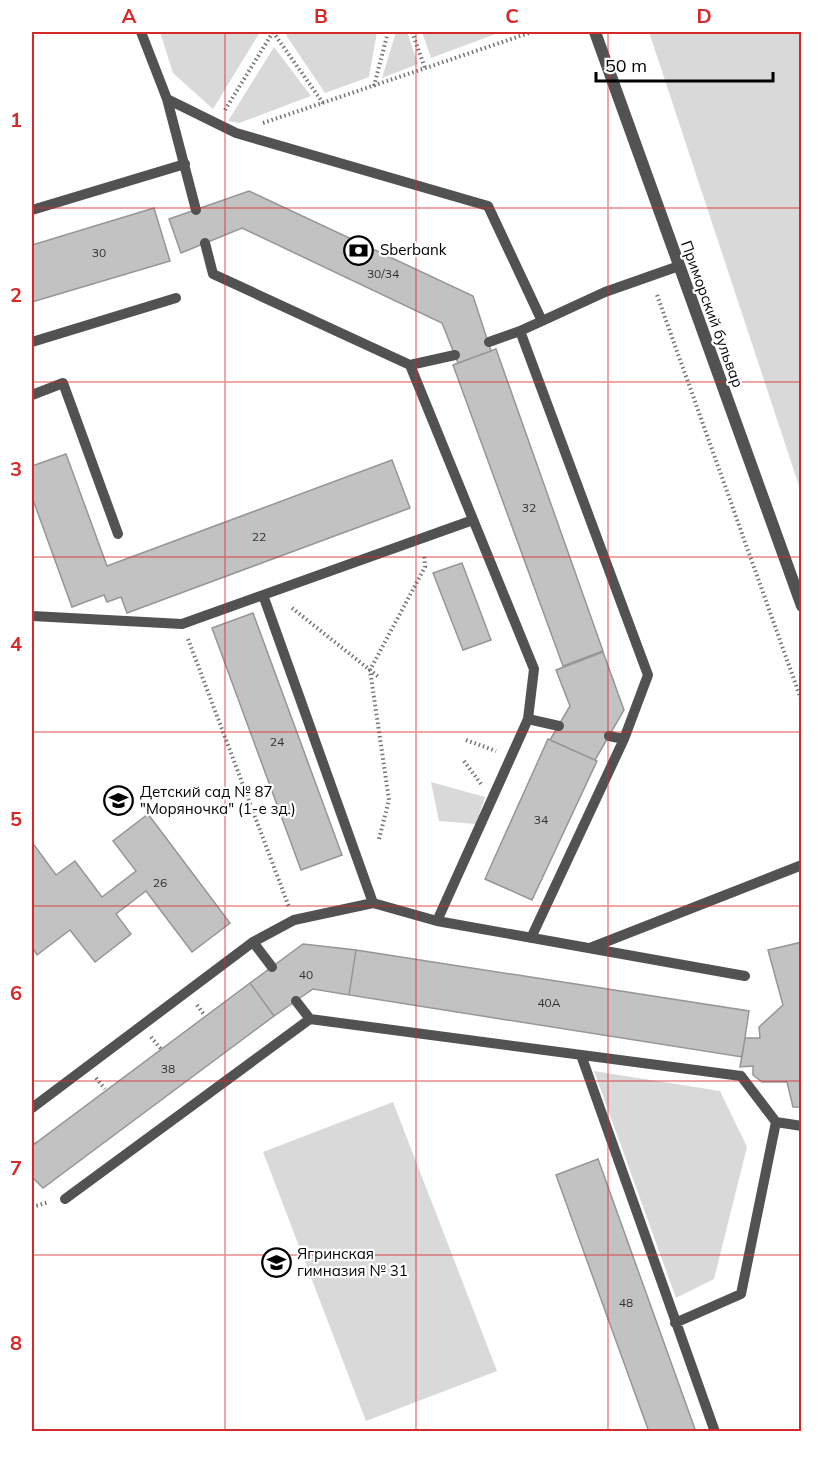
<svg xmlns="http://www.w3.org/2000/svg" width="833" height="1463" viewBox="0 0 833 1463" font-family="Mulish,sans-serif">
	<rect width="100%" height="100%" fill="#fff"/>
	<path fill="#d9d9d9" d="M160,32H260L213,109L173,73Z
		M288,32H377L369,77L325,93L286,35Z
		M396,32H407L418,64L382,78Z
		M422,32H501L431,58Z
		M649,32H801V492Z
		M274,47L311,96L239,123L228,121Z
		M431,782L485,797L476,824L439,821Z
		M594,1071L720,1091L747,1147L714,1279L676,1298Z
		M393,1102L497,1371L366,1421L263,1152Z"/>
	<path fill="#c2c2c2" stroke="#969696" stroke-width="1.5" d="M249,191L473,296L491,351L458,363L442,323L242,228L181,253L169,219Z
		M154,208L170,261L32,302V245Z
		M496,349L603,651L563,666L453,365Z
		M66,454L107,566L392,460L410,508L127,613L121,597L107,602L104,595L72,607L32,497V466Z
		M462,563L491,640L463,650L433,573Z
		M253,613L342,855L301,870L212,628Z
		M603,652L624,710L595,760L550,740L570,706L556,670Z
		M548,739L597,761L532,900L485,879Z
		M148,814L230,923L192,952L146,891L116,914L131,934L95,962L70,930L37,955L32,947V842L56,875L75,861L102,897L136,871L113,841Z
		M802,942V1107H793L787,1082H762L753,1075V1066L740,1067L745,1038H760L759,1027L783,1005L768,950Z
		M303,944L356,950L349,995L313,989L274,1016L250,983Z
		M356,950L749,1011L742,1057L349,995Z
		M250,983L274,1016L43,1188L32,1177V1146Z
		M598,1159L696,1432H649L556,1175Z"/>
	<g fill="none" stroke-linecap="round" stroke-linejoin="round">
		<path stroke="#747474" stroke-width="4" stroke-dasharray="1.5 3" stroke-linecap="butt" d="M273,32L323,103
			M412,32L425,68
			M374,86L388,32
			M225,110L273,32
			M263,123L532,32
			M657,295L802,702
			M292,608L380,678
			M188,639L289,907
			M466,740L496,751
			M464,761L481,784
			M379,839L389,800L370,670L425,567L424,554
			M197,1005L205,1016
			M151,1037L161,1049
			M96,1078L105,1089
			M32,1139L35,1143
			M32,1207L49,1202
			M32,1427L34,1432"/>
		<path stroke="#525252" stroke-width="10" d="M141,32L167,99L196,210
			M167,99L236,133L488,206L542,321L605,292L679,266
			M32,210L185,164
			M205,243L213,274L410,365L455,355
			M520,331L542,321
			M32,342L176,298
			M489,342L520,331L648,675L624,739
			M410,365L534,669L528,719L437,921
			M32,395L63,383L118,534
			M32,616L182,624L473,520
			M528,719L559,726
			M373,903L437,921L745,976
			M531,938L624,739L609,736
			M253,942L272,967
			M590,948L802,865
			M296,1001L310,1019
			M581,1055L715,1432
			M32,1108L253,942L294,920L373,903L263,595
			M65,1199L310,1019L741,1076L776,1122
			M675,1323L741,1294L776,1122L802,1126"/>
		<path stroke="#525252" stroke-width="12" d="M595,32L802,606"/>
	</g>
	<path fill="none" stroke="#d62828" stroke-width="1.5" stroke-opacity="0.55" d="M225,32V1432M416,32V1432M608,32V1432M32,208H802M32,382H802M32,557H802M32,732H802M32,906H802M32,1081H802M32,1255H802"/>
	<defs>
		<symbol id="bank-ring" viewBox="-11 -11 22 22"><circle r="9.5" fill="#fff" stroke="#000" stroke-width="1.5"/><path d="M-6-4H6V4H-6ZM0-2.3a2.3 2.3 0 1 0 0 4.6a2.3 2.3 0 1 0 0-4.6Z" fill="#000"/></symbol>
		<symbol id="school-ring" viewBox="-11 -11 22 22"><circle r="9.5" fill="#fff" stroke="#000" stroke-width="1.5"/><path d="M0-5L7-2L0 1L-7-2ZM-4 1L0 2.5L4 1V4Q0 6-4 4Z" fill="#000"/></symbol>
	</defs>
	<g fill-rule="evenodd">
		<use href="#bank-ring" x="342" y="234" width="33" height="33"/>
		<use href="#school-ring" x="102" y="784" width="33" height="33"/>
		<use href="#school-ring" x="260" y="1246" width="33" height="33"/>
	</g>
	<g text-anchor="middle" stroke-width="4.5" stroke-linejoin="round" paint-order="stroke">
		<g font-size="12" fill="#303030">
			<text x="99" y="257">30</text>
			<text x="383" y="278">30/34</text>
			<text x="529" y="512">32</text>
			<text x="259" y="541">22</text>
			<text x="277" y="746">24</text>
			<text x="541" y="824">34</text>
			<text x="160" y="887">26</text>
			<text x="306" y="979">40</text>
			<text x="549" y="1007">40А</text>
			<text x="168" y="1073">38</text>
			<text x="626" y="1307">48</text>
		</g>
		<g font-size="15" fill="#000" stroke="#fff" text-anchor="start">
			<text x="380" y="255">Sberbank</text>
			<text x="140" y="797">Детский сад № 87<tspan x="140" dy="17">"Моряночка" (1-е зд.)</tspan></text>
			<text x="297" y="1259">Ягринская<tspan x="297" dy="17">гимназия № 31</tspan></text>
		</g>
		<g font-size="15" fill="#000" stroke="#fff">
			<text transform="translate(712 314) rotate(70)" y="5">Приморский бульвар</text>
		</g>
	</g>
	<rect width="833" height="1463" fill="none" stroke="#ffffff" stroke-width="66"/>
	<path d="M596 72v9h177v-9" fill="none" stroke="#000000" stroke-width="3"/>
	<text x="605" y="72" font-size="18" fill="#000000" stroke="#ffffff" stroke-width="4.5" paint-order="stroke">50 m</text>
	<rect x="33" y="33" width="767" height="1397" fill="none" stroke="#d62828" stroke-width="2"/>
	<g font-size="20" text-anchor="middle" font-weight="bold" fill="#d62828">
		<text x="129" y="23">A</text>
		<text x="321" y="23">B</text>
		<text x="512" y="23">C</text>
		<text x="704" y="23">D</text>
		<text x="16" y="127">1</text>
		<text x="16" y="302">2</text>
		<text x="16" y="476">3</text>
		<text x="16" y="651">4</text>
		<text x="16" y="826">5</text>
		<text x="16" y="1000">6</text>
		<text x="16" y="1175">7</text>
		<text x="16" y="1350">8</text>
	</g>
</svg>
